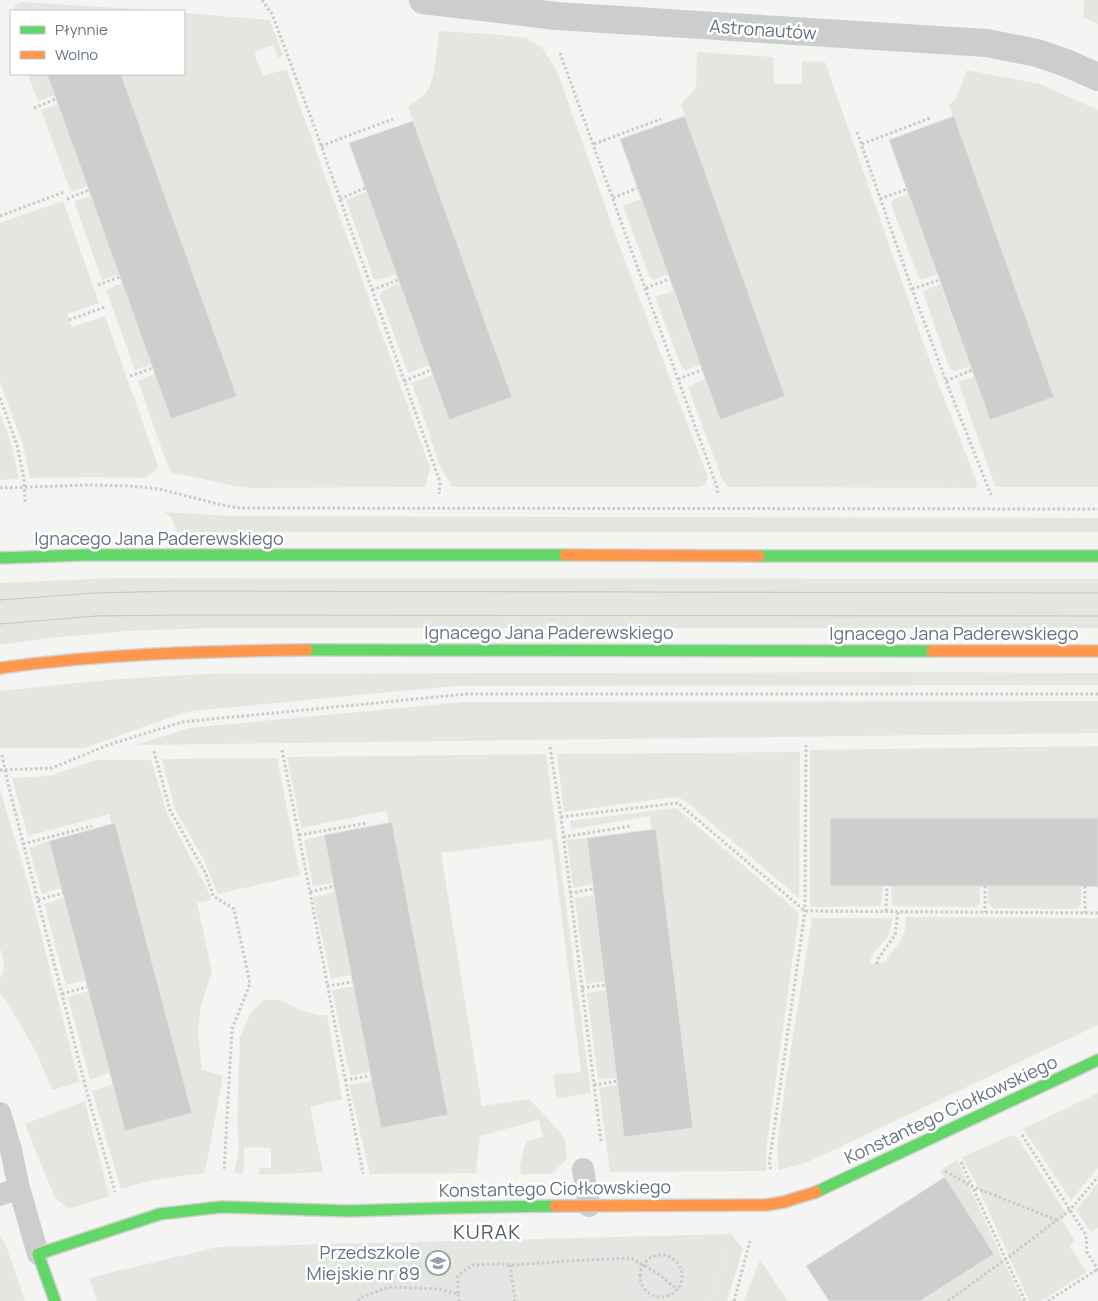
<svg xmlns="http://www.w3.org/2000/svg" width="1098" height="1301" viewBox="0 0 1098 1301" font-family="Manrope,sans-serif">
	<rect width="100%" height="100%" fill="#f4f4f2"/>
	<path fill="#e4e5e5" d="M731,1234L710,1301H97L89,1278L217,1247Z"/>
	<path fill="#e4e7e0" d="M1084,0H1098V24L1083,17Z
		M22,2L165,11H12L16,5Z
		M184,13L270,20L283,55L278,58L273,45L254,52L263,76L283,70H287L430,468L425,487L248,488C222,485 197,476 172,473L167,464L138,381L155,374L237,395L121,74H184Z
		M439,31L492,34L527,38L543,49L557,71L622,253L707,475C708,482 706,485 700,487H452L439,464L412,383L432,375L449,420L512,397L408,107C413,101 421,99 426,93C435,83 437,45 439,31Z
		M697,52L773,57L774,84H802V61L825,62L934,373L975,477L977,484L976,488L729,487L722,479L688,387L705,379L720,420L785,396L681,104L696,88Z
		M967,70L1040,84L1098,110V487H1002L995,486L958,382L974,376L990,420L1054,397L949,105L956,99Z
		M28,74H47L55,95L38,101Z
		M58,104L87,186L71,192L41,110Z
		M366,192L396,274L379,280L374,279L346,200Z
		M908,194L937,274L922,280L918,276L891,204L894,199Z
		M91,196L119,274L102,280L74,201Z
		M641,199L668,274L653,280L649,276L623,206Z
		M63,201L99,303L67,314L72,327L105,316L158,466L156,470L144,478L91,477L30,478L23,445L0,382V223Z
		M122,283L151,364L135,370L106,290Z
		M399,283L429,365L408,373L380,296L382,291Z
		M940,284L970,366L956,371L950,369L923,293L925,290Z
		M673,291L700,365L686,370L682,368L655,297Z
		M0,413L12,447L19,479L0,480Z
		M164,512L232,516L1098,518V532H177L171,517Z
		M117,578L1098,579V628H210L128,631L49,638L0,645V583Z
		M897,672L1098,673V685L454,686L192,711L174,716L84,748H0V691L105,680L201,674Z
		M1098,701V733L136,745L189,728L464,702Z
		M1098,746V818H831L830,885L883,886L881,906L810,907V750Z
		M800,752L799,898L684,800L675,797L564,812L557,754Z
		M546,754L591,1093L560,1098L556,1096L553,1077L555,1074L581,1072L552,839L441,853L482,1106L528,1099L532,1102L561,1133L565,1140L567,1159L551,1174H521L520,1166L526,1141L543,1137L539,1120L480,1136L476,1173L370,1174L349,1085L372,1081L381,1128L448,1115L392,822L389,823L386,811L301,828L287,757Z
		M277,758L300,875L218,894L205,862L175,809L162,759Z
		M96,760H151L167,813L207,889L211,900L197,903L212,971L201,1006L198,1031L202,1070L223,1076L208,1157L204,1173L153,1180L121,1189L92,1091L113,1084L126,1131L192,1113L115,824H112L109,814L28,836L12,778L49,776Z
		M0,789L28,883L79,1082L52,1090L36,1052L11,1009L0,993V978L4,972L3,957L0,948Z
		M676,808L799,913L767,1143L766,1171L610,1172L599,1088L618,1085L624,1137L693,1128L656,829L652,830L650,816L572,829L570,821Z
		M324,835L334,883L313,886L304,840Z
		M587,838L593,884L573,888L567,840Z
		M49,841L61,888L42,894L29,848Z
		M891,886H980V903L976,907L896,906L892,905Z
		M988,886H1081V905L1076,909L993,908L988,903Z
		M336,892L351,975L331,979L313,897Z
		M594,895L605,981L586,984L575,898Z
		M64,898L85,980L66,985L44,904Z
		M906,917L1098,918V1025L808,1162L779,1170L777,1147L785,1086L812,918H893L888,937L874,952L869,963H884C890,953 900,945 904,933C906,928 905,922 906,917Z
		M354,986L370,1072L350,1076L332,990Z
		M606,990L617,1078L598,1079L587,993Z
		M88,991L110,1073L90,1080L68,997Z
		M264,1000H281L300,1010L318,1015H327L342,1099L310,1107L323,1172L259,1175V1168H271V1148L244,1147V1169L242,1174L234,1173L239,1150L237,1121L240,1037L250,1013Z
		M1098,1093V1168L1071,1200L1023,1129Z
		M85,1101L109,1196L76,1207L68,1208L55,1198L32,1142L25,1124Z
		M1012,1135L1018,1138L1067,1215L1062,1220L1075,1241L1069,1245L1087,1272L1041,1301H1029L977,1185L962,1157Z
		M957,1160L1022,1301H920L994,1254L945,1177L939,1171Z
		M1098,1183V1228L1091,1232L1076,1210Z
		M731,1234L743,1249L727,1301H710Z
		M0,1235L5,1243L25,1301H0Z
		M726,1238L707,1301H662C665,1299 671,1298 676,1295C700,1276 673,1236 643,1260L630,1254L484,1259C467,1263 453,1268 453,1288C431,1282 379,1270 362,1290C359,1293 358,1298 356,1301H100L93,1281L218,1252Z
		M760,1260L788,1301H744Z
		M627,1263L640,1267L638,1270L637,1278H624C627,1287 630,1294 637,1301H518L515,1269Z"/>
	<path fill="#cdcece" stroke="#e3e3e2" d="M47,74H121L237,396L171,419Z
		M685,116L785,396L720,420L620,139Z
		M954,116L1054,397L990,420L889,140Z
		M413,121L512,397L449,420L349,143Z
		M830,818H1098V887L1081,886H830Z
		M392,822L448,1115L381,1128L324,835Z
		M115,823L192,1113L125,1131L49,841Z
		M656,829L693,1128L624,1137L587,838Z
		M945,1177L994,1254L920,1301H829L806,1266Z"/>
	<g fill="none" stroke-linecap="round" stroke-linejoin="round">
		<defs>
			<path id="fast" d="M759,556H1098
				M0,558L83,555H565
				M307,650L932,651
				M816,1192L1098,1060
				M55,1301L38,1254L160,1214L221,1207L350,1211L444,1208L555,1206"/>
			<path id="slow" d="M565,555L759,556
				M932,651H1098
				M0,668C102,654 204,651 307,650
				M555,1206L766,1205L784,1202L816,1192"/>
		</defs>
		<use href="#fast" stroke="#d1d2d1" stroke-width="14"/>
		<use href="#slow" stroke="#d1d2d1" stroke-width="14"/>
		<path stroke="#cacaca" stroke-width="3" stroke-dasharray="2.5 2.5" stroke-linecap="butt" d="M262,0L272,14L316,131L440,482L439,494
			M560,53L717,487L718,495
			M34,108L56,99
			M857,132L912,289L946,381L991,495
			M594,144L661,119
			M862,144L930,118
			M321,146L393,119
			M613,198L637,188
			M67,199L89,190
			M340,199L365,188
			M880,199L907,189
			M0,216L64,192
			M98,285L120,277
			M646,288L669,279
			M912,289L939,280
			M372,290L398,280
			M69,320L105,307
			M130,376L153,368
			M678,379L702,370
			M404,381L431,370
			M946,381L972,370
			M0,398L17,445L24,479L25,502
			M0,488L88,485L131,486L159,489L222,505L240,508L1098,509
			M550,747L561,817L601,1141
			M282,750L310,892L363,1174
			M154,751L170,810L206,874L213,896L234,909L250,984L232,1029L224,1171
			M2,755L9,788L62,994L86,1089L115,1192
			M0,770L52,768L108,745L182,722L467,694H1098
			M561,817L678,803L805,911L1098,913
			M299,835L367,823
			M563,837L631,826
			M23,844L92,826
			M985,886V912
			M1085,886V913
			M310,892L335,886
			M570,893L593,889
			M38,900L63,893
			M886,911L887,886
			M877,964L878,959L895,935L898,911
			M327,986L352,982
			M582,988L605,985
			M62,994L87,987
			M345,1080L370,1076
			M594,1085L618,1081
			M1022,1135L1086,1235L1087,1252L1098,1270
			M961,1162L1025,1301
			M771,1169L769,1165L805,911L806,745
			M945,1171L973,1187L1057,1220
			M640 1276a21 21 0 1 1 42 0a21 21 0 1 1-42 0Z
			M510,1265L515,1299L514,1301
			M458,1294L459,1301
			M358,1301L360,1298L389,1287L439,1289L458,1294V1276L472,1265L499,1264L513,1265L566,1261L631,1258L660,1275L678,1290
			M734,1301L750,1241
			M948,1301L1006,1259L1070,1210L1098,1177
			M1048,1301L1098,1269"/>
		<path stroke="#cccdcd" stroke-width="22" d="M0,1113L11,1150L19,1188L38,1254
			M583,1169L589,1206
			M0,1195L19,1188"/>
		<path stroke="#cccdcd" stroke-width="28" d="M423,0L556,16L987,43L1037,53L1066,63L1098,77"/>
		<use href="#fast" stroke="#63d668" stroke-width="11"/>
		<use href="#slow" stroke="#ff974d" stroke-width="11"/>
		<path stroke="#c2c3c3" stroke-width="1" d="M0,600L94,593L178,591L1098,593
			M0,624L96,616L180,615L1098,616"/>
	</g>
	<defs>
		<symbol id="school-ring" viewBox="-11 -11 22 22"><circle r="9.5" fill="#fff" stroke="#97a1a9" stroke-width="1.5"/><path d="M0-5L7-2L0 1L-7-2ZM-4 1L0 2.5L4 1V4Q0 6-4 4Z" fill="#97a1a9"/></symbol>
	</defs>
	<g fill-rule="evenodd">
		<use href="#school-ring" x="424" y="1249" width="28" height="28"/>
	</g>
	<g text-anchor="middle" stroke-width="5" stroke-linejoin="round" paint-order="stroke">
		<g font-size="18" fill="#657481" stroke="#fff">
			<text transform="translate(763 30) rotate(4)" y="6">Astronautów</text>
			<text x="159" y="545">Ignacego Jana Paderewskiego</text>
			<text x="549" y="639">Ignacego Jana Paderewskiego</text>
			<text x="954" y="640">Ignacego Jana Paderewskiego</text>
			<text transform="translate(951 1110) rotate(-25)" y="6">Konstantego Ciołkowskiego</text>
			<text transform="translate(555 1189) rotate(-1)" y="6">Konstantego Ciołkowskiego</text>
		</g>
		<g font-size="18" fill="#657481" stroke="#fff" text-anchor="end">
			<text x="420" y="1259">Przedszkole<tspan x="420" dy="21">Miejskie nr 89</tspan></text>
		</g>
		<g font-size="20" letter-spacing="1" fill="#525e67" stroke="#fff">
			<text x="487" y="1239">KURAK</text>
		</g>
	</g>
	<rect x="10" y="10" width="175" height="65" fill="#ffffff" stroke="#c1c7cd"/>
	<rect x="20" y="26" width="25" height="8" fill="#63d668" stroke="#c1c7cd"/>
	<text x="55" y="35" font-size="15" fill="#657481">Płynnie</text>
	<rect x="20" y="51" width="25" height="8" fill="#ff974d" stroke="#c1c7cd"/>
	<text x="55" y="60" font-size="15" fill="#657481">Wolno</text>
</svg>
